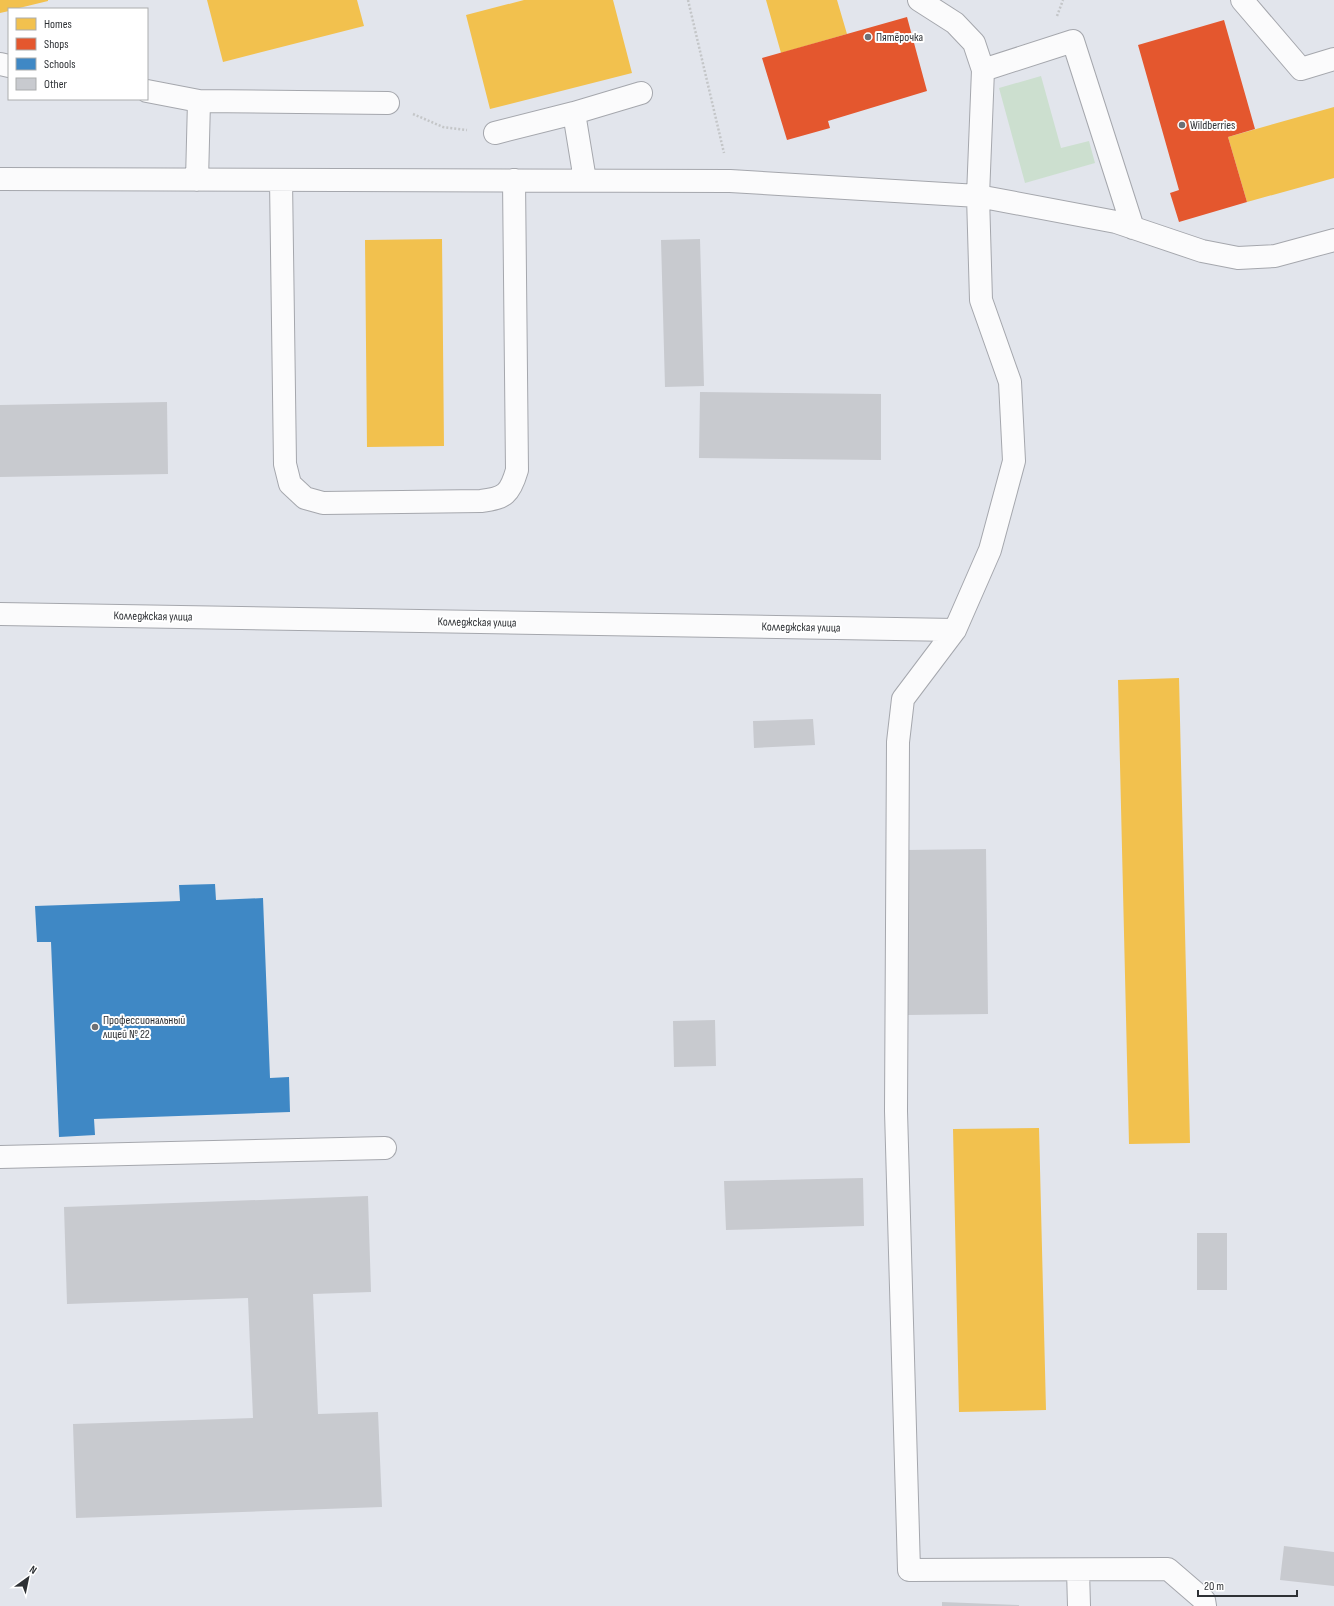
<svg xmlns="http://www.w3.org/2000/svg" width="1334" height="1606" viewBox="0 0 1334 1606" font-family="'Sofia Sans Condensed',sans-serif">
	<rect width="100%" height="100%" fill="#e2e5ec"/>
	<path fill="#ccdfcf" d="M1041,76L1061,148L1089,141L1095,163L1025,183L999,88Z"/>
	<path fill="#f2c14e" d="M0,0H48V1L15,9H9V11L0,13Z
		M207,0H357L364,26L223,62Z
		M524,0H613L632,73L490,109L466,15Z
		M766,0H837L847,34L781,53Z
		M1334,107V178L1247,202L1228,137Z
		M442,239L444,446L367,447L365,240Z
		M1179,678L1190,1143L1129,1144L1118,680Z
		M1039,1128L1046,1410L959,1412L953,1129Z"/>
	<path fill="#e4572e" d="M907,17L927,91L828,121L830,128L787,140L762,58Z
		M1224,20L1255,129L1228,137L1247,202L1179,222L1170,193L1179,190L1138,45Z"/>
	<path fill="#3f88c5" d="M215,884L216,900L263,898L270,1078L289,1077L290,1112L94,1119L95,1135L59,1137L51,942H37L35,906L180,901L179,885Z"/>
	<path fill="#c8cacf" d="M700,239L704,386L665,387L661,240Z
		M700,392L881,394V460L699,458Z
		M167,402L168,474L0,477V405Z
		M813,719L815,745L754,748L753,721Z
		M986,849L988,1014L908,1015L906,850Z
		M715,1020L716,1066L674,1067L673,1021Z
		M863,1178L864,1226L726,1230L724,1181Z
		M368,1196L371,1292L313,1294L318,1414L378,1412L382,1507L76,1518L73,1424L253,1418L248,1298L67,1304L64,1207Z
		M1197,1233H1227V1290H1197Z
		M1284,1546L1334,1552V1586L1280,1580Z
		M942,1602L1019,1605V1606H942Z"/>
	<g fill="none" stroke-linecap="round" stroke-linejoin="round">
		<defs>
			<path id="minor" d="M919,0L955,23L974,43L983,70L978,196L981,300L1010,382L1014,461L990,550L955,630L903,699L898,742L896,1111L909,1570L1168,1569L1204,1600L1205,1606
				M1242,0L1301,69L1334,59
				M0,64L9,66
				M983,70L1073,41L1133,228
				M147,91L199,101L388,103
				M495,133L574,113
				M0,179L730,181L978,196L1116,222L1202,251L1238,258L1275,256L1334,240
				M197,180L199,101
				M281,180L285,464L290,484L305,498L323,503L481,501C505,498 510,494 517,470L514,180
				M585,180L574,113L641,93
				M0,614L955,630
				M0,1157L385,1148
				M1078,1570L1079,1606"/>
		</defs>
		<use href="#minor" stroke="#a5a7ad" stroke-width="24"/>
		<path stroke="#c4c6c8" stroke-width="2.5" stroke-dasharray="2 2" stroke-linecap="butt" d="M688,0L724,153
			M1057,16L1063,0
			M413,114L443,127L467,130"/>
		<use href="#minor" stroke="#fbfbfc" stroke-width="22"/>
	</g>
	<g fill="#6d7075" stroke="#fff" stroke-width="1.5">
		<circle cx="868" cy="37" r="4"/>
		<circle cx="1182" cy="125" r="4"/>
		<circle cx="95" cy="1027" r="4"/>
	</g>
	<g text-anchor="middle" stroke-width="4" stroke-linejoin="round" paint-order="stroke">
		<g font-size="12" fill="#2e3135" stroke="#fff" text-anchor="start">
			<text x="876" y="41">Пятёрочка</text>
			<text x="1190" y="129">Wildberries</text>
			<text x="103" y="1024">Профессиональный<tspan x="103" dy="14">лицей № 22</tspan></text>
		</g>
		<g font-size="12" fill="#2e3135" stroke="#fff">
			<text transform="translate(153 616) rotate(1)" y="4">Колледжская улица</text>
			<text transform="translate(477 622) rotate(1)" y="4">Колледжская улица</text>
			<text transform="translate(801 627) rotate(1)" y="4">Колледжская улица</text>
		</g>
	</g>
	<rect x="8" y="8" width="140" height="92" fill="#ffffff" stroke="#abadae"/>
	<rect x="16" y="18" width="20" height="12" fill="#f2c14e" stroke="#abadae"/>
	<text x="44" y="28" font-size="12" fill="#2e3135">Homes</text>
	<rect x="16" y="38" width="20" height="12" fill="#e4572e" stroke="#abadae"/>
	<text x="44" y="48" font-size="12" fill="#2e3135">Shops</text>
	<rect x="16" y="58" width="20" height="12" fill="#3f88c5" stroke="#abadae"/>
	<text x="44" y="68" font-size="12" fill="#2e3135">Schools</text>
	<rect x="16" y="78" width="20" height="12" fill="#c8cacf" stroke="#abadae"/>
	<text x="44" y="88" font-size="12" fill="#2e3135">Other</text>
	<g transform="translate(28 1578) rotate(33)" stroke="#ffffff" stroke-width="3" paint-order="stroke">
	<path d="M0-3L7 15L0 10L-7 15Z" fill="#2e3135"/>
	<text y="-6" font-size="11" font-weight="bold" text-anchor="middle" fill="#2e3135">N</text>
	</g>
	<path d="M1198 1590v6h99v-6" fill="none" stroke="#2e3135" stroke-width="2"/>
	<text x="1204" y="1590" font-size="12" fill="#2e3135" stroke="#ffffff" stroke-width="3" paint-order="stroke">20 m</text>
</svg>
